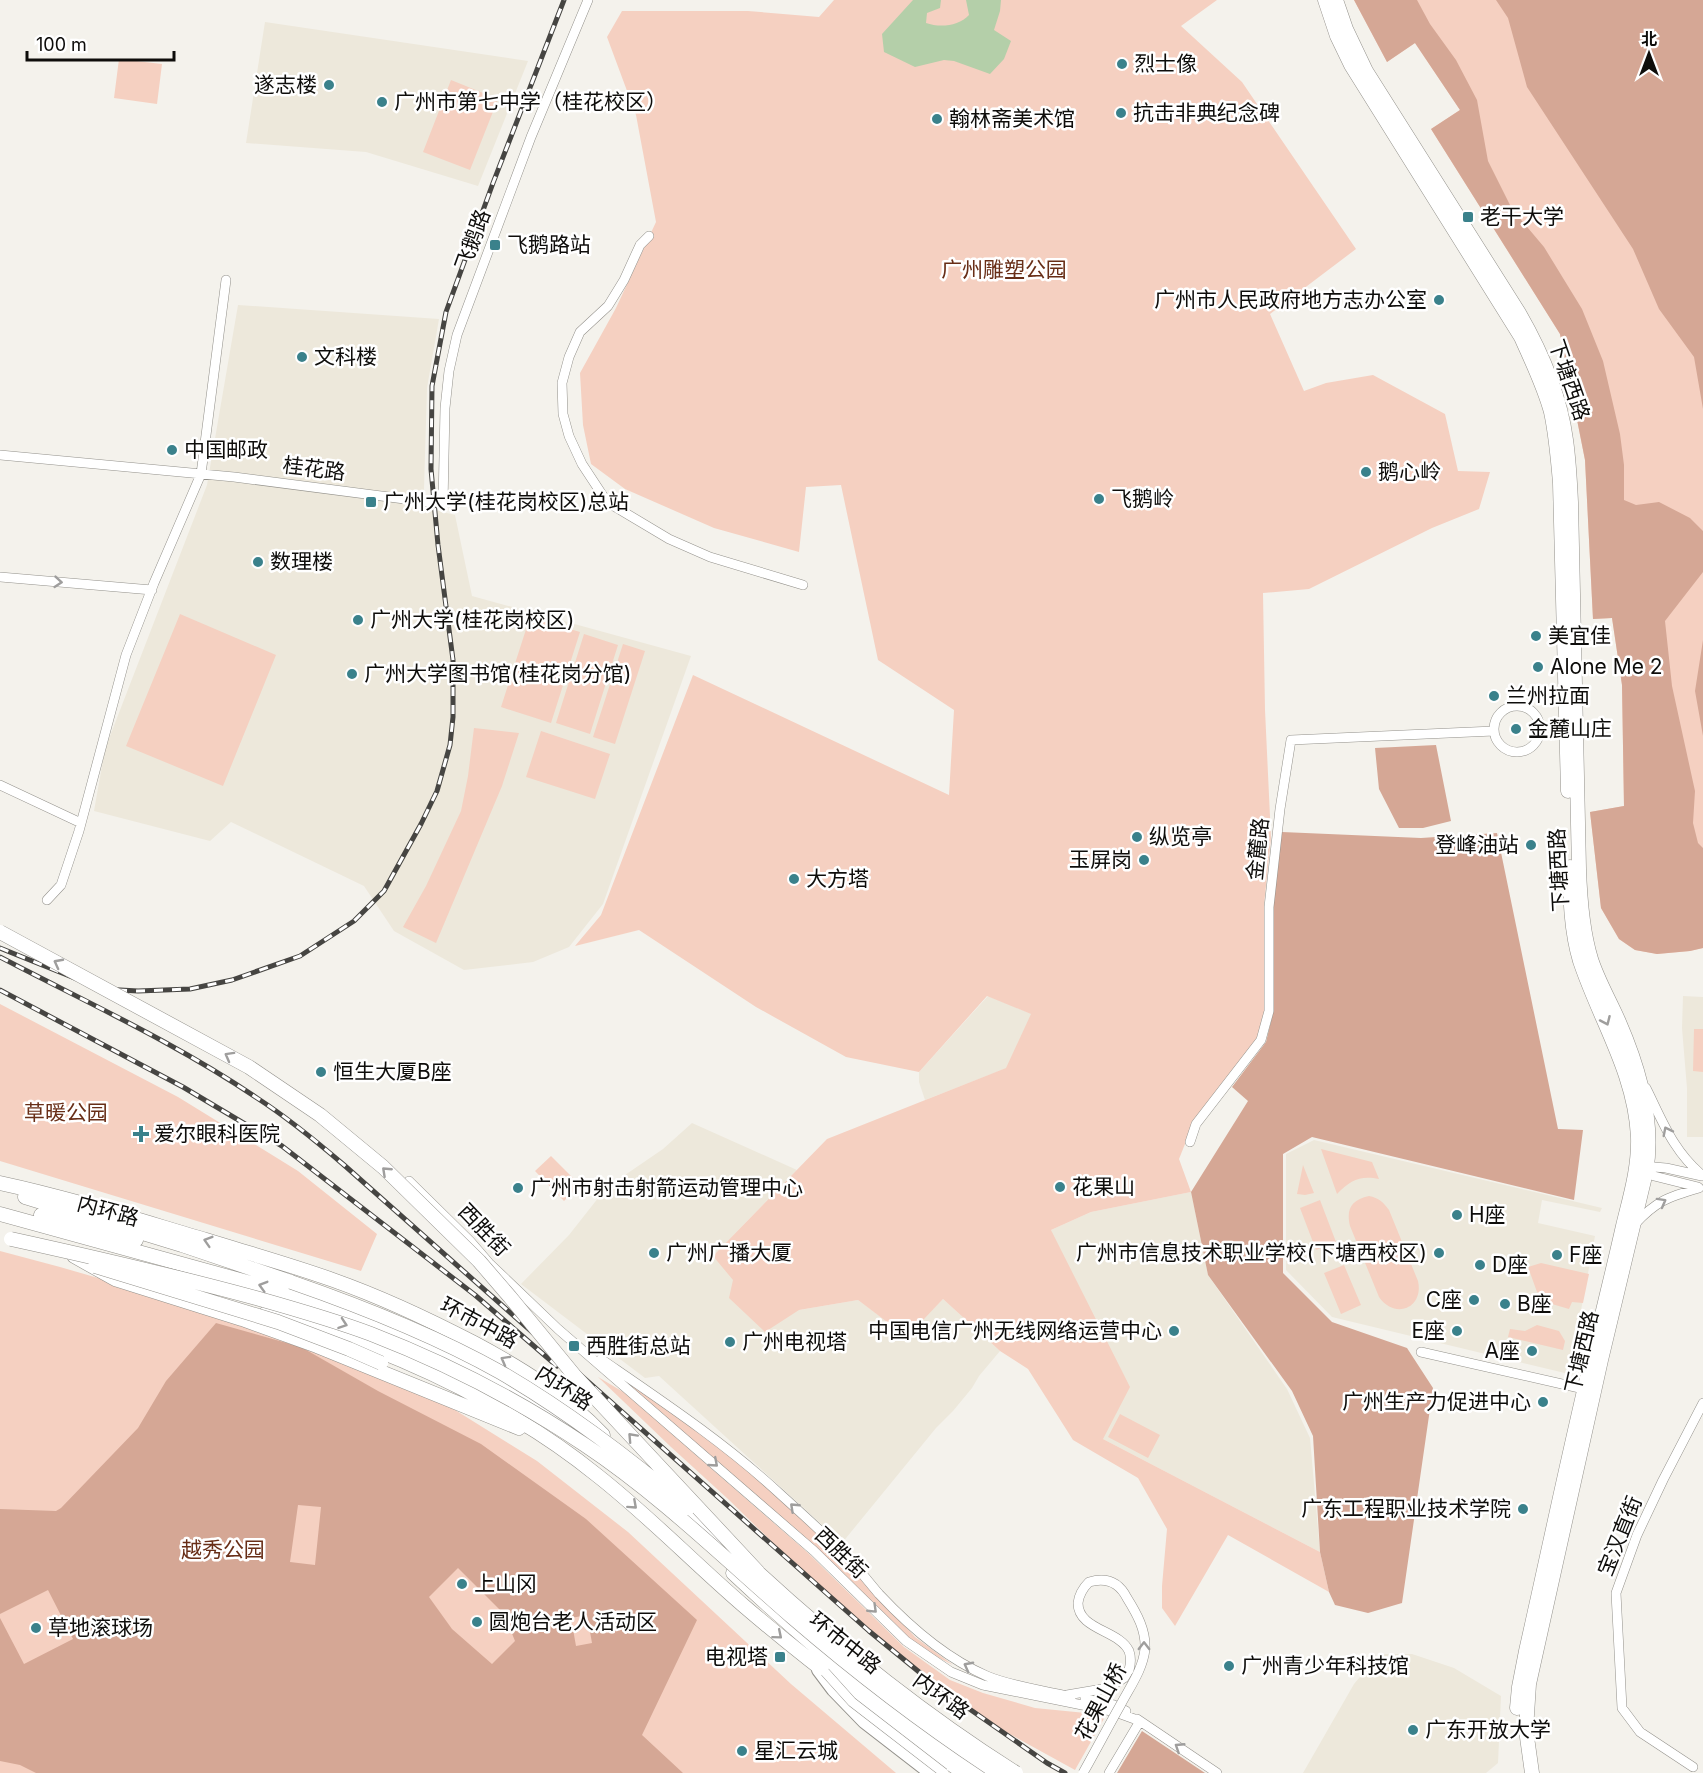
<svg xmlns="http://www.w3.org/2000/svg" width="1703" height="1773" viewBox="0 0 1703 1773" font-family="Inter,'Noto Sans SC',sans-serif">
	<rect width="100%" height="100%" fill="#f4f2ec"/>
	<path fill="#ede8db" d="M265,22L528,61L478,186L366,152L246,143Z
		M238,305L439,319L427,388L424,489L427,508L455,515L472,596L691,656L603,904L569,947L533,962L464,970L394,931L364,886L231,822L210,841L94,811L105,749L207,485Z
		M988,996L1032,1014L1007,1068L925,1100L919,1082V1072Z
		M1683,996L1703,997V1137H1687V1088L1682,1028Z
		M692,1123L797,1170L713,1256L799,1310L858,1300L907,1336L943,1299L1000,1351L979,1376L972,1388L953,1411L936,1428L842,1543L659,1376L645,1378L521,1284L569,1235L606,1188L663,1149Z
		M1314,1140L1602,1208L1600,1212L1542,1200L1538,1223L1595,1236L1569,1374L1332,1317L1286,1270V1154Z
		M1191,1192L1208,1275L1287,1389L1310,1438L1320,1552L1103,1439L1051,1230L1091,1212Z
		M1385,1654H1412L1454,1668L1501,1696L1498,1763L1486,1773H1303L1354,1684L1370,1665Z"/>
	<path fill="#f5d0c1" d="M834,0H1217L1181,26L1242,82L1356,249L1270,314L1304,391L1326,383L1373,375L1445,414L1458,471L1490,472L1479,509L1432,528L1309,589L1263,593L1265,710L1271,838L1264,905L1267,1011L1259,1039L1193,1124L1179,1159L1191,1192L1091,1212L1051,1230L1130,1387L1103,1439L1320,1552L1329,1592L1228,1535L1175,1626L1162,1608V1586L1167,1529L1138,1478L1073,1440L1028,1369L1000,1351L943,1299L907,1337L858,1300L799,1310L765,1332L729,1298L733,1280L713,1256L827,1139L1006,1068L1031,1014L987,996L919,1072L846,1057L756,1007L639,930L575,946L601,915L693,675L949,795L954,710L878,660L841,485L806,487L799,552L714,528L625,489L591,464L583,425L580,373L616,308L656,222L636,115L607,37L622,11H748L819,17Z
		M1354,0H1703V948L1690,951L1657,954L1635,950L1619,939L1601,908L1590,812L1624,806L1622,685L1612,618L1593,619L1585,460L1560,334L1431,129L1460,110L1415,43L1387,62Z
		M119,59L162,64L157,104L114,98Z
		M451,80L498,99L470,170L423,152Z
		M180,614L276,655L223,786L126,746Z
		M530,617L580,632L551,723L501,707Z
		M584,634L618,645L590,734L556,723Z
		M623,644L645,651L615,744L593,737Z
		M474,728L519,733L502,786L436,943L403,927L426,886L461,811L468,776Z
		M541,731L610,754L595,799L526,777Z
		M0,1004L178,1097L298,1171L377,1234L361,1271L0,1161Z
		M1694,1029H1703V1072L1693,1071Z
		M1321,1149L1372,1162L1379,1179C1361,1175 1350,1180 1337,1194Z
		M551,1156L580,1185L564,1201L535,1171Z
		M1303,1165L1314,1193L1305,1195L1297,1194Z
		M1369,1196C1379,1198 1383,1202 1389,1210L1418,1281C1424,1308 1395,1320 1379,1297L1350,1226C1346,1209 1351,1200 1369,1196Z
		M1320,1200L1336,1242L1316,1250L1300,1208Z
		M0,1251L60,1267L188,1304L439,1400L537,1461L628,1532L791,1684L896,1773H0Z
		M1541,1263L1589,1274L1583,1303L1572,1302L1569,1309L1545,1302V1297L1537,1292L1528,1267Z
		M1344,1265L1361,1305L1341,1314L1324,1273Z
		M1537,1325L1559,1331L1565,1341L1563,1350L1508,1337L1510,1329L1525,1331Z
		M598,1377L625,1393L807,1552L904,1647L950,1680L983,1693L1035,1708L1106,1715L1075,1770L977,1716L860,1622L805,1574L728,1499L671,1447Z
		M631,1386H635L723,1451L788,1504L840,1555L915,1637L953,1665L935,1656L908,1638L631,1388Z
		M1120,1414L1160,1435L1148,1458L1108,1437Z"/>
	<path fill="#d5a795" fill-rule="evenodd" d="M1354,0H1417L1430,24L1456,60L1477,100L1488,161L1512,209L1544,247L1582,309L1603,361L1620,434L1624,465V500L1636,505L1659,502L1690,518L1703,531V572L1665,621L1672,686L1695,791L1693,823L1698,843L1703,848V948L1690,951L1657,954L1635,950L1619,939L1601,908L1590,812L1624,806L1622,685L1612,618L1593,619L1585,460L1560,334L1431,129L1460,110L1415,43L1387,62Z
		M1496,0H1703V409L1694,357L1659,309L1633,249L1527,87L1508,18Z
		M1703,640V736L1695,691Z
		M1436,745L1451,821L1423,828H1399L1379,789L1375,748Z
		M1282,832L1421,838L1497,833L1558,1129L1583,1130L1574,1200L1312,1137L1283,1154V1273L1332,1322L1407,1348L1433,1388L1402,1603L1368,1613L1335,1605L1329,1592L1320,1552L1313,1436L1292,1391L1208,1275L1191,1192L1248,1101L1232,1087L1266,1042L1273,1013L1272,907Z
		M216,1323L301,1347L378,1391L481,1444L586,1519L697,1620L642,1735L683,1773H36L20,1765L0,1761V1618L24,1664L73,1639L48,1590L0,1614V1509L56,1511L61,1508L138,1428L166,1381ZM298,1505L321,1507L315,1565L290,1562ZM458,1568L504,1614L515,1641L492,1664L452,1629L429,1597ZM587,1615L592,1643L576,1646L571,1618Z
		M1142,1731L1205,1773H1117Z"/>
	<path fill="#b4cfa9" d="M913,0H941L940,8L927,13L926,23C940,28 959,26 969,15L966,0H1001L1000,11L994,30L1011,41L1004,59L990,74L954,61L944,60L915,67L884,52L882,34Z"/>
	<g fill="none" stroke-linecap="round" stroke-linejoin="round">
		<defs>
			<path id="minor" d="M649,236L640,245L624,280L608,306L580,332L569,357L562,383L563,414L569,436L582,464L607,502L669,539L710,557L803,585
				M0,455L234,477L443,504L445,408L449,371L457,335L531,137L588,0
				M0,577L152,590
				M1494 729a23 23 0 1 1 46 0a23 23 0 1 1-46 0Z
				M0,785L81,823
				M47,900L61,885L79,831L126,655L154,583L201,474L226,280
				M1646,1088C1663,1122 1673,1151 1703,1176
				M1190,1142L1196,1124L1261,1040L1269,1011V907L1280,809L1291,740L1494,731
				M1642,1166L1666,1168L1702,1176
				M1642,1170L1654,1176L1698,1187
				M409,1181L470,1241L489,1263L558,1329L814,1551L906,1641L951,1672L983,1685L1102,1709L1118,1713L1140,1721
				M1634,1225C1656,1201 1668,1197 1699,1188
				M1421,1352L1584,1389
				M601,1359C662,1401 725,1443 779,1493C802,1514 825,1534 846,1556C858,1568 868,1581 879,1594C910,1627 945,1658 987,1676C1013,1687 1044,1690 1071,1697
				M1067,1695L1108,1688L1124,1678L1129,1670
				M1085,1699L1114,1705L1126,1711
				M1137,1719L1217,1773
				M1693,1767L1640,1732L1622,1708L1616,1593L1637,1535L1663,1480L1703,1403
				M1109,1773L1140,1721"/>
			<path id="major" d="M818,1670L833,1690L864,1722L930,1773"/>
			<path id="highway" d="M1325,0L1337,36L1351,65L1521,337C1532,362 1544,386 1551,412C1556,435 1558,459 1560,483L1568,791
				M1336,0L1346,29L1366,71L1519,313C1542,353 1560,394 1566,440C1569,461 1570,481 1571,502L1579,869C1580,899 1582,930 1591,959C1598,981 1610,1001 1619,1022C1639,1068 1655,1122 1646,1172L1601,1360L1529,1684L1526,1730L1532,1773
				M0,1183C70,1198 138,1220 206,1240C248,1253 291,1265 333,1280C381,1297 428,1319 474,1343C521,1368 566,1396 603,1435
				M25,1197L182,1245L291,1282
				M0,1214L269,1288C385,1322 499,1367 593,1445
				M41,1215L136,1240
				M74,1256L115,1279L242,1319L317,1346L519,1428
				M267,1312C354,1338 439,1371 516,1419C545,1436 572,1455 598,1476C649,1516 694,1563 744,1606C814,1666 888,1721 964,1773
				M679,1502L740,1563
				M733,1573C811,1646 894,1715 984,1773
				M1517,1708L1519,1687L1526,1651C1550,1545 1572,1438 1598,1332C1606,1297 1615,1262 1623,1226C1630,1197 1639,1168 1638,1137C1635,1073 1600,1021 1580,961C1571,931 1570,898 1570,867"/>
		</defs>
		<use href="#minor" stroke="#93918b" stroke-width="10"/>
		<use href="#major" stroke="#93918b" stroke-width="14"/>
		<use href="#highway" stroke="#93918b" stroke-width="15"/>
		<use href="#minor" stroke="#fff" stroke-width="9"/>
		<use href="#major" stroke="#fff" stroke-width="12"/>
		<use href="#highway" stroke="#fff" stroke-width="14"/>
		<defs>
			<path id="rail" d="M0,948L102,989L138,991L190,989L232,980L300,956L354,921L384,891L421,824L437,791L450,745L453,717V660L438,545L431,469L432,386L446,312L493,183L564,0
				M0,957C86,1002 176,1043 257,1098C288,1118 316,1141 344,1165L869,1631L935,1685L1047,1763L1065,1773
				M0,990L183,1087L282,1146L475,1295L557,1366"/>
		</defs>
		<use href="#rail" stroke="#464542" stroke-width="5"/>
		<use href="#rail" stroke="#fff" stroke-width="3" stroke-dasharray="9" stroke-linecap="butt"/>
		<defs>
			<path id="minor-bridge" d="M825,1672L852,1702L944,1773
				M1083,1773C1096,1750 1108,1727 1121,1704C1130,1687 1143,1669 1145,1649C1146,1630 1137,1614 1127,1598C1119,1582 1106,1577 1089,1582C1083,1588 1079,1594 1078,1603C1078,1630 1119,1630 1129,1651C1131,1657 1131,1663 1129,1670"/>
			<path id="highway-bridge" d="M0,932L249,1067L320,1115L383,1167L479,1261L510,1297L574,1375L758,1572
				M11,1239C93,1257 175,1276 256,1298C295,1309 334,1320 371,1334C446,1363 518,1400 585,1445C660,1495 724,1558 792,1617C857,1673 926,1726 998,1773
				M95,1266L278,1322L349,1349L381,1363
				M291,1282C363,1307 434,1335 500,1372C567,1411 629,1458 688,1508
				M751,1566C833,1642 921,1713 1016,1773"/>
		</defs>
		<use href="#minor-bridge" stroke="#93918b" stroke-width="10" stroke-linecap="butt"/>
		<use href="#highway-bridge" stroke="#93918b" stroke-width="15" stroke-linecap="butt"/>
		<use href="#minor-bridge" stroke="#fff" stroke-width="9"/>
		<use href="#highway-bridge" stroke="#fff" stroke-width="14"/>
	</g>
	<defs><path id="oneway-chevron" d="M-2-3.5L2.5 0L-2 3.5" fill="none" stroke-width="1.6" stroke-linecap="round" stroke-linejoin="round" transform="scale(1.5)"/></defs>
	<g stroke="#9f9e9d">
		<use href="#oneway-chevron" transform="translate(58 582) rotate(5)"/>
		<use href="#oneway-chevron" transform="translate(58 963) rotate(-152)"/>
		<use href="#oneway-chevron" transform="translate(1606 1021) rotate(66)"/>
		<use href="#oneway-chevron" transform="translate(229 1056) rotate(-151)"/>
		<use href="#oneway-chevron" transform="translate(1667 1131) rotate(-117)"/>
		<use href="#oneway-chevron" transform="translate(386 1171) rotate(-137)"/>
		<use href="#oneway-chevron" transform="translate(1662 1202) rotate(-29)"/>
		<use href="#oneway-chevron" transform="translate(208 1241) rotate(-163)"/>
		<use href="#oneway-chevron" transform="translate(263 1286) rotate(-164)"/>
		<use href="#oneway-chevron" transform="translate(343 1324) rotate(19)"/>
		<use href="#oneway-chevron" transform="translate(505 1360) rotate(-151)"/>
		<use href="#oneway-chevron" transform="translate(632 1437) rotate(-133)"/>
		<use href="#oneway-chevron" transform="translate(714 1463) rotate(41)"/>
		<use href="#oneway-chevron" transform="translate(633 1505) rotate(42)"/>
		<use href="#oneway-chevron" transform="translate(794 1507) rotate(-137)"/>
		<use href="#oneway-chevron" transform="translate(873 1609) rotate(44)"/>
		<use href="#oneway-chevron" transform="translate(778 1635) rotate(40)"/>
		<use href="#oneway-chevron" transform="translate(1144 1646) rotate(-90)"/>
		<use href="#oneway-chevron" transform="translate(968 1666) rotate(-152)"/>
		<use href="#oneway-chevron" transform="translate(1179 1747) rotate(-147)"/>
	</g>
	<g fill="#3a818b" stroke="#fff" stroke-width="2">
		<circle cx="1122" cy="64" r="6"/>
		<circle cx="329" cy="85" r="6"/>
		<circle cx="382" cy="102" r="6"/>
		<circle cx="1121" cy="113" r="6"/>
		<circle cx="937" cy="119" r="6"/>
		<rect x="1462" y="211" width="12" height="12" rx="3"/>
		<rect x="489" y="239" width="12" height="12" rx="3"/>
		<circle cx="1439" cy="300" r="6"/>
		<circle cx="302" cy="357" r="6"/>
		<circle cx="172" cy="450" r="6"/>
		<circle cx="1366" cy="472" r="6"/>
		<circle cx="1099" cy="499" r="6"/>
		<rect x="365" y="496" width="12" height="12" rx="3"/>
		<circle cx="258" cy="562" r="6"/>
		<circle cx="358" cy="620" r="6"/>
		<circle cx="1536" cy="636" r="6"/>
		<circle cx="1538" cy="667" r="6"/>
		<circle cx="352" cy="674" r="6"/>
		<circle cx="1494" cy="696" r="6"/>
		<circle cx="1516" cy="729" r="6"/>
		<circle cx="1137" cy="837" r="6"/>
		<circle cx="1531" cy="845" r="6"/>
		<circle cx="1144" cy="860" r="6"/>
		<circle cx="794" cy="879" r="6"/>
		<circle cx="321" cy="1072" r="6"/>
		<path d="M138 1125h6v6h6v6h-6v6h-6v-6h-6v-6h6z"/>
		<circle cx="1060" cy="1187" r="6"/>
		<circle cx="518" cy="1188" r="6"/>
		<circle cx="1457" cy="1215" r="6"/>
		<circle cx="654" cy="1253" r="6"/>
		<circle cx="1439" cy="1253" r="6"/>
		<circle cx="1557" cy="1255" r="6"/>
		<circle cx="1480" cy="1265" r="6"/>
		<circle cx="1474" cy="1300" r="6"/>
		<circle cx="1505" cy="1304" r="6"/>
		<circle cx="1174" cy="1331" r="6"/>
		<circle cx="1457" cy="1331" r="6"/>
		<circle cx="730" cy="1342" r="6"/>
		<rect x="568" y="1340" width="12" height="12" rx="3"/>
		<circle cx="1532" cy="1351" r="6"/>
		<circle cx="1543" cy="1402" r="6"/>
		<circle cx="1523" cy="1509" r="6"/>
		<circle cx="462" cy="1584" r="6"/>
		<circle cx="477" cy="1622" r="6"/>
		<circle cx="36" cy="1628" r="6"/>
		<rect x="774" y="1651" width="12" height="12" rx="3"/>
		<circle cx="1229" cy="1666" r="6"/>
		<circle cx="1413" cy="1730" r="6"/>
		<circle cx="742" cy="1751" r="6"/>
	</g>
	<g text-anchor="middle" stroke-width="5" stroke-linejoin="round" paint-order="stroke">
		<g font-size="21" fill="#0e0d0b" stroke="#fff" text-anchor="start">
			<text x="1134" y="71">烈士像</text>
			<text x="317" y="92" text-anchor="end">遂志楼</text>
			<text x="394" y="109">广州市第七中学（桂花校区）</text>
			<text x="1133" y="120">抗击非典纪念碑</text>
			<text x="949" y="126">翰林斋美术馆</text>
			<text x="1480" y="224">老干大学</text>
			<text x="507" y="252">飞鹅路站</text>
			<text x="1427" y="307" text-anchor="end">广州市人民政府地方志办公室</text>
			<text x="314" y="364">文科楼</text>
			<text x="184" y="457">中国邮政</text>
			<text x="1378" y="479">鹅心岭</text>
			<text x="1111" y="506">飞鹅岭</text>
			<text x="383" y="509">广州大学(桂花岗校区)总站</text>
			<text x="270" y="569">数理楼</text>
			<text x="370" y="627">广州大学(桂花岗校区)</text>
			<text x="1548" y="643">美宜佳</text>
			<text x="1550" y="674">Alone Me 2</text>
			<text x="364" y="681">广州大学图书馆(桂花岗分馆)</text>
			<text x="1506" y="703">兰州拉面</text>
			<text x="1528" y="736">金麓山庄</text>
			<text x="1149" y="844">纵览亭</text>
			<text x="1519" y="852" text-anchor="end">登峰油站</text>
			<text x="1132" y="867" text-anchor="end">玉屏岗</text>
			<text x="806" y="886">大方塔</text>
			<text x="333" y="1079">恒生大厦B座</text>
			<text x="154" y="1141">爱尔眼科医院</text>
			<text x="1072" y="1194">花果山</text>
			<text x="530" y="1195">广州市射击射箭运动管理中心</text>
			<text x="1469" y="1222">H座</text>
			<text x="666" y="1260">广州广播大厦</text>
			<text x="1427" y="1260" text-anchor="end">广州市信息技术职业学校(下塘西校区)</text>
			<text x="1569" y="1262">F座</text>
			<text x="1492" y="1272">D座</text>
			<text x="1462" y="1307" text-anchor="end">C座</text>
			<text x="1517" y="1311">B座</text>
			<text x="1162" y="1338" text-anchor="end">中国电信广州无线网络运营中心</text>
			<text x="1445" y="1338" text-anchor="end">E座</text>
			<text x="742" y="1349">广州电视塔</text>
			<text x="586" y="1353">西胜街总站</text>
			<text x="1520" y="1358" text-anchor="end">A座</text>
			<text x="1531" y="1409" text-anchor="end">广州生产力促进中心</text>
			<text x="1511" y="1516" text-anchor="end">广东工程职业技术学院</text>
			<text x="474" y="1591">上山冈</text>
			<text x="489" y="1629">圆炮台老人活动区</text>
			<text x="48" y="1635">草地滚球场</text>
			<text x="768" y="1664" text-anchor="end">电视塔</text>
			<text x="1241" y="1673">广州青少年科技馆</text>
			<text x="1425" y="1737">广东开放大学</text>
			<text x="754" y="1758">星汇云城</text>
		</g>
		<g font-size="21" fill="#0e0d0b" stroke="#fff">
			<text transform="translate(473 240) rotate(-70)" y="7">飞鹅路</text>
			<text transform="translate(1569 380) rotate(71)" y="7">下塘西路</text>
			<text transform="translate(314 469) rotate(7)" y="7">桂花路</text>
			<text transform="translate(1258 849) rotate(-84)" y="7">金麓路</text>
			<text transform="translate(1559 870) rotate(-93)" y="7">下塘西路</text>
			<text transform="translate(108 1211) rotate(15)" y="7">内环路</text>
			<text transform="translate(484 1230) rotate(46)" y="7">西胜街</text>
			<text transform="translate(479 1323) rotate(28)" y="7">环市中路</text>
			<text transform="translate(1582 1352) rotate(-77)" y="7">下塘西路</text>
			<text transform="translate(564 1388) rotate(33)" y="7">内环路</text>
			<text transform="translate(1620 1536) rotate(-68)" y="7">宝汉直街</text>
			<text transform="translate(841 1553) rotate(44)" y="7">西胜街</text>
			<text transform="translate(845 1643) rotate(39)" y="7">环市中路</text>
			<text transform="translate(941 1696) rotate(36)" y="7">内环路</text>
			<text transform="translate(1101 1702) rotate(-62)" y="7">花果山桥</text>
		</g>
		<g font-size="21" fill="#682e17" stroke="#fff">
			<text x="1004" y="277">广州雕塑公园</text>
			<text x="66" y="1120">草暖公园</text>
			<text x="223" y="1557">越秀公园</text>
		</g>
	</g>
	<g transform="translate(1649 54)" stroke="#ffffff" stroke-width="4.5" paint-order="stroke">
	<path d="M0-4.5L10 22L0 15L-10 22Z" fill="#0e0d0b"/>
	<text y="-9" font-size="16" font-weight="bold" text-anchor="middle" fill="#0e0d0b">北</text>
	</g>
	<path d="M27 51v9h147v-9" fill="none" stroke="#0e0d0b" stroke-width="3"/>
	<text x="36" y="51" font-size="18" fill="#0e0d0b" stroke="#ffffff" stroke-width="4.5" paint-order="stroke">100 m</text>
</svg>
